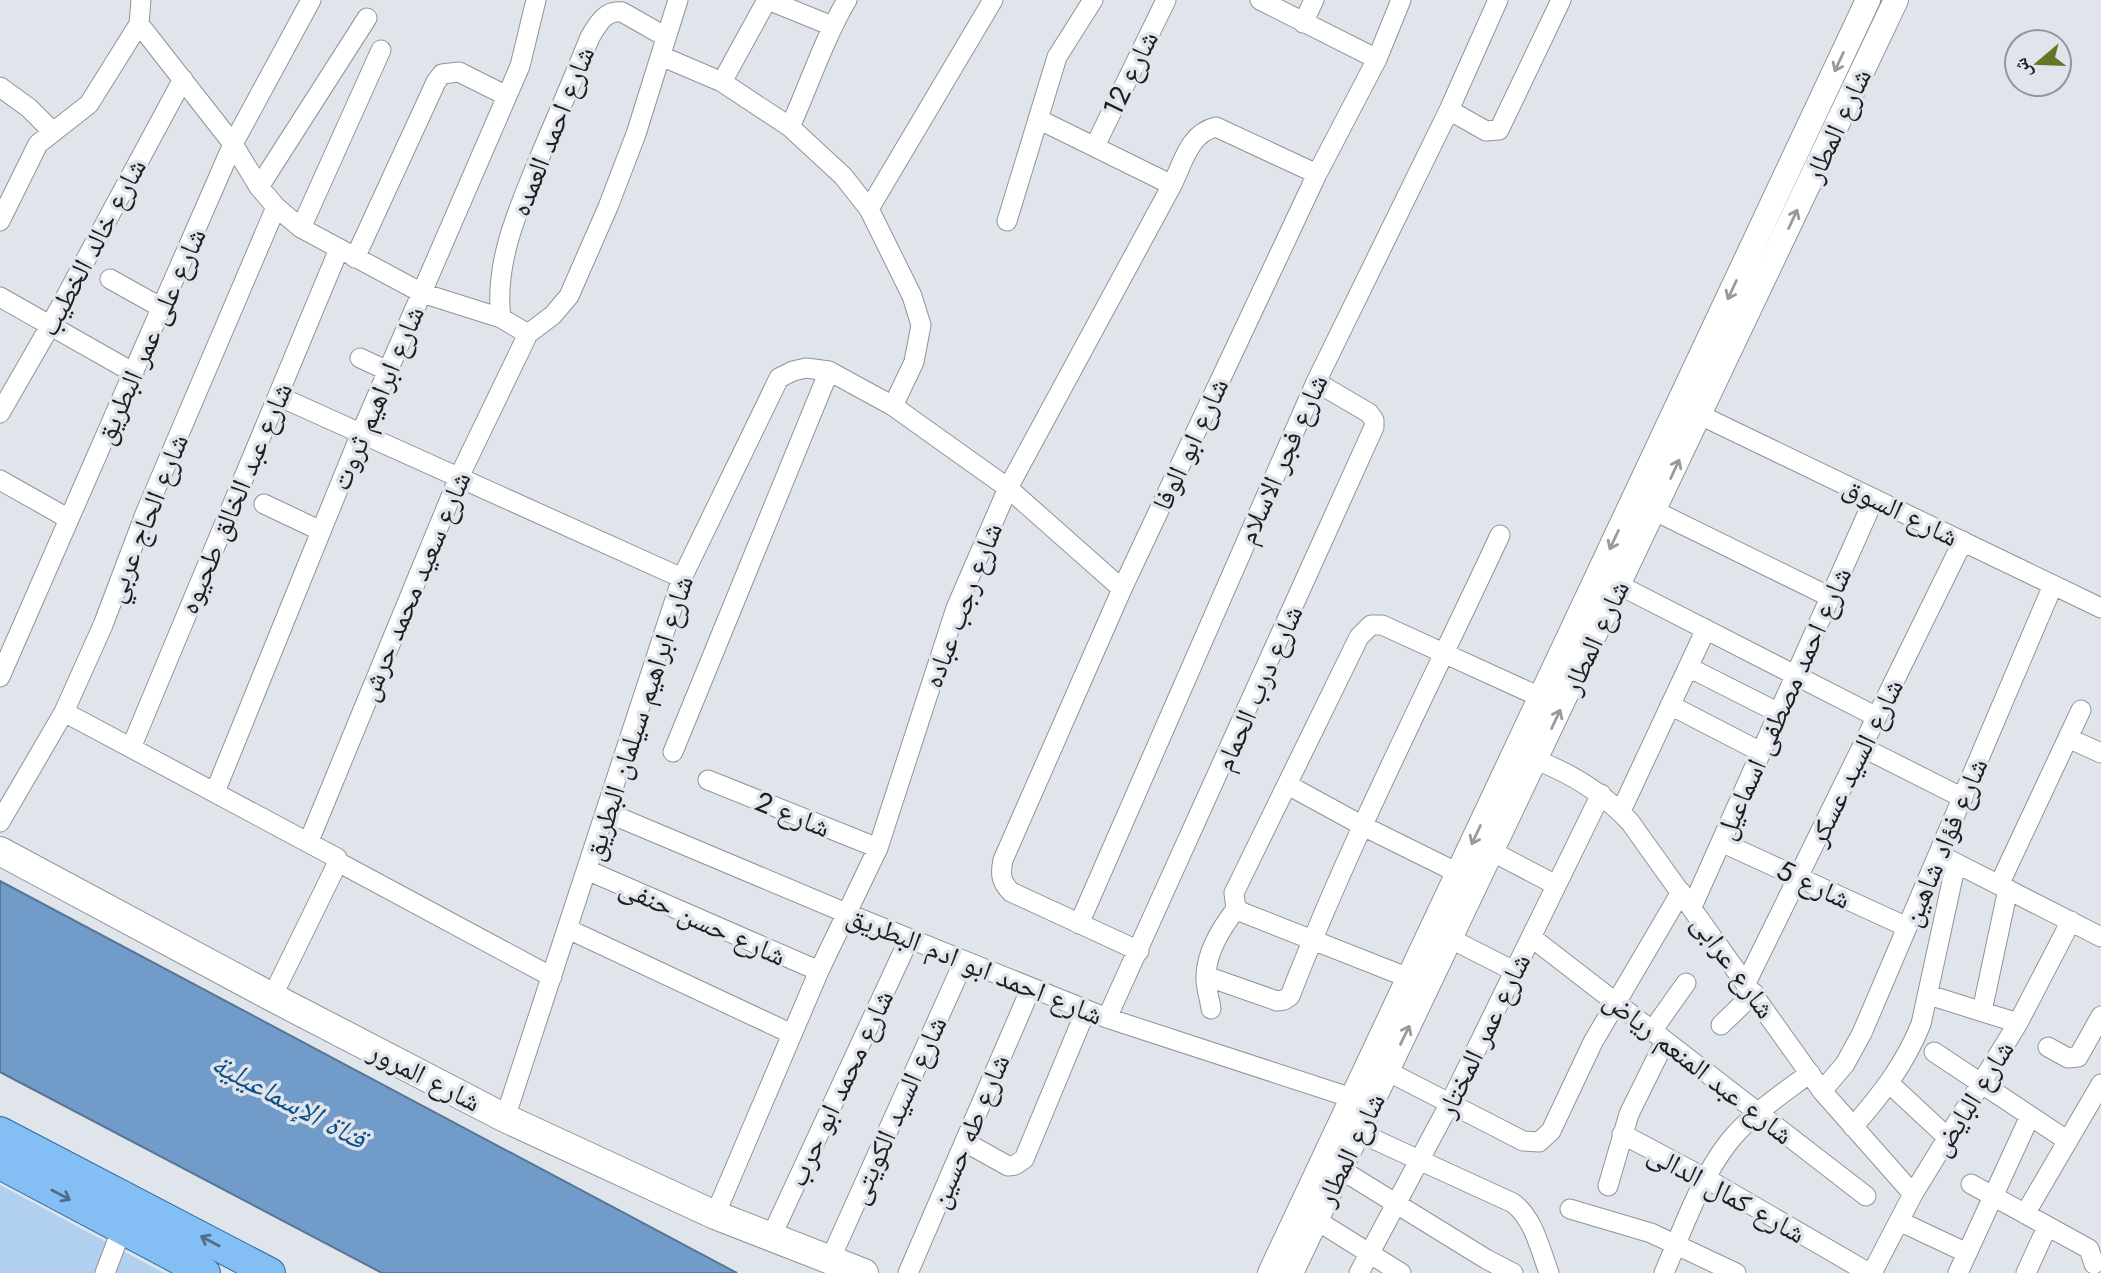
<svg xmlns="http://www.w3.org/2000/svg" width="2101" height="1273" viewBox="0 0 2101 1273" font-family="Jost,'Noto Naskh Arabic',sans-serif">
	<rect width="100%" height="100%" fill="#e0e5ec"/>
	<path fill="#b1cfef" d="M0,1185L164,1273H0Z"/>
	<path fill="#719bc8" stroke="#587696" stroke-width="2" d="M0,881L737,1273H382L0,1072Z"/>
	<g fill="none" stroke-linecap="round" stroke-linejoin="round">
		<defs>
			<path id="minor" d="M768,0L832,26
				M1260,0L1377,59
				M1303,23L1314,0
				M139,24L233,144L259,187L276,207L301,228L422,293L501,318L528,334
				M661,56L722,82L790,127L843,176L869,209L912,296L921,325L914,362L893,406
				M722,82L767,0
				M0,87L29,108L52,131
				M1449,110L1486,131L1499,130L1561,0
				M1038,119L1172,185
				M790,127C809,85 824,39 847,0
				M1095,146L1166,0
				M259,187L367,18
				M869,209L993,0
				M0,221L38,144L89,104L139,24L141,0
				M1007,221L1057,57L1093,0
				M301,228L381,50
				M355,258L436,82L442,74L459,72L507,96
				M110,279L162,308
				M0,297L134,373
				M501,318C493,258 524,196 546,142C561,107 576,72 590,37C598,24 605,10 622,12L666,37
				M360,358L388,371
				M278,396L682,578
				M0,413L50,326L183,79
				M1700,415L2101,608
				M0,480L69,519
				M264,504L321,531
				M1655,511L1830,597
				M1619,585L1877,717
				M1688,667L1779,713
				M0,677L233,144L311,0
				M1670,705L1761,752
				M64,712L337,858L338,862L272,997
				M2068,738L2101,753
				M1862,747L1963,798
				M131,748L339,249
				M673,752L829,371
				M1536,760C1573,774 1603,793 1630,822L1822,1091L1913,1194
				M708,780L878,848
				M1288,785L1363,826L1458,873
				M215,792L361,433L520,66L536,0
				M1621,811L1706,629
				M606,812L846,913L1107,1018L1352,1098
				M0,822L64,712L103,625L145,514L276,207
				M309,841L459,477L528,334L553,315L569,296L608,207L636,134L678,0
				M1721,842L1907,927
				M1493,852L1556,885
				M1946,858L2101,937
				M338,862L552,977
				M587,870L819,971
				M1999,885L2081,710
				M1692,907L1874,499
				M1079,924L1316,382L1449,110L1498,0
				M568,929L792,1034
				M1531,937L1866,1196
				M1451,939L1514,971
				M1139,951L1011,892C1001,882 1000,874 1003,860L1122,589L1317,174L1377,59L1401,0
				M1206,976L1277,1001L1284,1000L1290,996C1351,839 1429,688 1500,535
				M1409,978L1244,913L1236,909L1234,893L1359,637L1371,625H1382L1540,697
				M1746,983L1963,541
				M1929,995L2018,1023
				M1211,1009C1210,999 1205,986 1206,975C1207,951 1222,927 1236,909
				M1982,1011L2008,889
				M1107,1018L1374,427V420L1369,413L1316,382
				M1721,1025L1754,993
				M1652,1031L1686,983
				M2048,1047L2068,1058L2078,1057L2101,1016
				M1934,1052L2068,1141
				M1387,1071L1523,1141L1539,1142L1551,1131L1593,1042L1681,892
				M1890,1084L1948,1138
				M1822,1091L1845,1064L1862,1033L2053,585
				M505,1118L682,578L779,378L793,371L806,368L829,371L893,406L1008,488L1122,589
				M1853,1127C1881,1095 1905,1064 1921,1024L1956,863
				M1358,1132L1513,1203C1534,1219 1540,1249 1549,1273
				M1622,1134L1707,1179L1869,1273
				M965,1142L1008,1166L1015,1165L1024,1159L1086,1010
				M1340,1169L1486,1259L1513,1273
				M1971,1184L2089,1249L2094,1264
				M1608,1186L1629,1114L1665,1041
				M1570,1209L1651,1233L1736,1273
				M2025,1214L2101,1084
				M715,1215L819,971L878,848L956,608L1008,488L1172,185C1183,163 1189,133 1216,127L1317,174
				M1316,1220L1401,1273
				M1899,1221L1967,1253
				M771,1237L909,939
				M830,1260L964,961
				M105,1273L122,1228
				M908,1273L1031,988
				M1359,1273L1450,1103L1601,794
				M1664,1273C1682,1231 1700,1179 1728,1143C1750,1115 1782,1094 1810,1073
				M1872,1273L1913,1194L2018,1023L2071,921
				M1958,1273L2030,1116
				M2026,1273L2047,1227"/>
			<path id="tertiary" d="M1270,1273L1868,0
				M1291,1273L1896,0"/>
			<path id="secondary" d="M0,851L272,997L505,1118L715,1215L864,1273"/>
			<path id="primary" d="M0,1132L270,1273
				M0,1164L205,1273"/>
		</defs>
		<use href="#minor" stroke="#8f949a" stroke-width="21"/>
		<use href="#tertiary" stroke="#8f949a" stroke-width="26"/>
		<use href="#secondary" stroke="#8f949a" stroke-width="30"/>
		<use href="#primary" stroke="#296aa6" stroke-width="32"/>
		<use href="#minor" stroke="#fff" stroke-width="19"/>
		<use href="#tertiary" stroke="#fff" stroke-width="24"/>
		<use href="#secondary" stroke="#fff" stroke-width="28"/>
		<use href="#primary" stroke="#83bef5" stroke-width="30"/>
	</g>
	<defs><path id="oneway-shaft" d="M-6 0H5M1.5-3L5.5 0L1.5 3" fill="none" stroke-width="1.6" stroke-linecap="round" stroke-linejoin="round" transform="scale(1.75)"/></defs>
	<g stroke="#999a9b">
		<use href="#oneway-shaft" transform="translate(1839 62) rotate(115)"/>
		<use href="#oneway-shaft" transform="translate(1793 219) rotate(-65)"/>
		<use href="#oneway-shaft" transform="translate(1732 290) rotate(115)"/>
		<use href="#oneway-shaft" transform="translate(1675 469) rotate(-65)"/>
		<use href="#oneway-shaft" transform="translate(1614 540) rotate(115)"/>
		<use href="#oneway-shaft" transform="translate(1556 719) rotate(-65)"/>
		<use href="#oneway-shaft" transform="translate(1476 835) rotate(115)"/>
		<use href="#oneway-shaft" transform="translate(1405 1035) rotate(-64)"/>
	</g>
	<g stroke="#506e8a">
		<use href="#oneway-shaft" transform="translate(61 1195) rotate(28)"/>
		<use href="#oneway-shaft" transform="translate(210 1241) rotate(-152)"/>
	</g>
	<g text-anchor="middle" stroke-width="7" stroke-linejoin="round" paint-order="stroke">
		<g font-size="28" fill="#1c1e20" stroke="#e0e5ec">
			<text transform="translate(1130 73) rotate(-64)" y="10">شارع 12</text>
			<text transform="translate(1837 125) rotate(-65)" y="10">شارع المطار</text>
			<text transform="translate(552 131) rotate(-68)" y="10">شارع احمد العمده</text>
			<text transform="translate(92 247) rotate(-62)" y="10">شارع خالد الخطيب</text>
			<text transform="translate(150 336) rotate(-66)" y="10">شارع على عمر البطريق</text>
			<text transform="translate(377 398) rotate(-67)" y="10">شارع ابراهيم ثروت</text>
			<text transform="translate(1190 444) rotate(-65)" y="10">شارع ابو الوفا</text>
			<text transform="translate(1282 459) rotate(-66)" y="10">شارع فجر الاسلام</text>
			<text transform="translate(235 498) rotate(-67)" y="10">شارع عبد الخالق طحيوه</text>
			<text transform="translate(1901 511) rotate(26)" y="10">شارع السوق</text>
			<text transform="translate(146 518) rotate(-68)" y="10">شارع الحاج عربي</text>
			<text transform="translate(414 586) rotate(-67)" y="10">شارع سعيد محمد حرش</text>
			<text transform="translate(962 605) rotate(-69)" y="10">شارع رجب عباده</text>
			<text transform="translate(1595 637) rotate(-65)" y="10">شارع المطار</text>
			<text transform="translate(1258 688) rotate(-66)" y="10">شارع درب الحمام</text>
			<text transform="translate(1783 703) rotate(-66)" y="10">شارع احمد مصطفى اسماعيل</text>
			<text transform="translate(638 718) rotate(-72)" y="10">شارع ابراهيم سيلمان البطريق</text>
			<text transform="translate(1855 762) rotate(-64)" y="10">شارع السيد عسكر</text>
			<text transform="translate(793 814) rotate(22)" y="10">شارع 2</text>
			<text transform="translate(1944 842) rotate(-67)" y="10">شارع فؤاد شاهين</text>
			<text transform="translate(1814 884) rotate(25)" y="10">شارع 5</text>
			<text transform="translate(703 921) rotate(24)" y="10">شارع حسن حنفى</text>
			<text transform="translate(975 965) rotate(22)" y="10">شارع احمد ابو ادم البطريق</text>
			<text transform="translate(1734 966) rotate(54)" y="10">شارع عرابى</text>
			<text transform="translate(1483 1035) rotate(-64)" y="10">شارع عمر المختار</text>
			<text transform="translate(1699 1067) rotate(38)" y="10">شارع عبد المنعم رياض</text>
			<text transform="translate(425 1076) rotate(27)" y="10">شارع المرور</text>
			<text transform="translate(840 1088) rotate(-65)" y="10">شارع محمد ابو حرب</text>
			<text transform="translate(1972 1098) rotate(-58)" y="10">شارع البايض</text>
			<text transform="translate(897 1110) rotate(-66)" y="10">شارع السيد الكويتى</text>
			<text transform="translate(969 1131) rotate(-67)" y="10">شارع طه حسين</text>
			<text transform="translate(1350 1149) rotate(-64)" y="10">شارع المطار</text>
			<text transform="translate(1727 1193) rotate(29)" y="10">شارع كمال الدالى</text>
		</g>
		<g font-size="30" font-style="italic" fill="#105088" stroke="#e0e5ec">
			<text transform="translate(289 1101) rotate(28)" y="10">قناة الإسماعيلية</text>
		</g>
	</g>
	<g transform="translate(2038 63) rotate(251)"><circle r="33" fill="#e0e5ec" stroke="#92959a" stroke-width="2"/>
	<path d="M0-5L12 26L0 18L-12 26Z" fill="#637625"/>
	<text y="-10" font-size="19" font-weight="bold" text-anchor="middle" fill="#1c1e20">ش</text>
	</g>
</svg>
